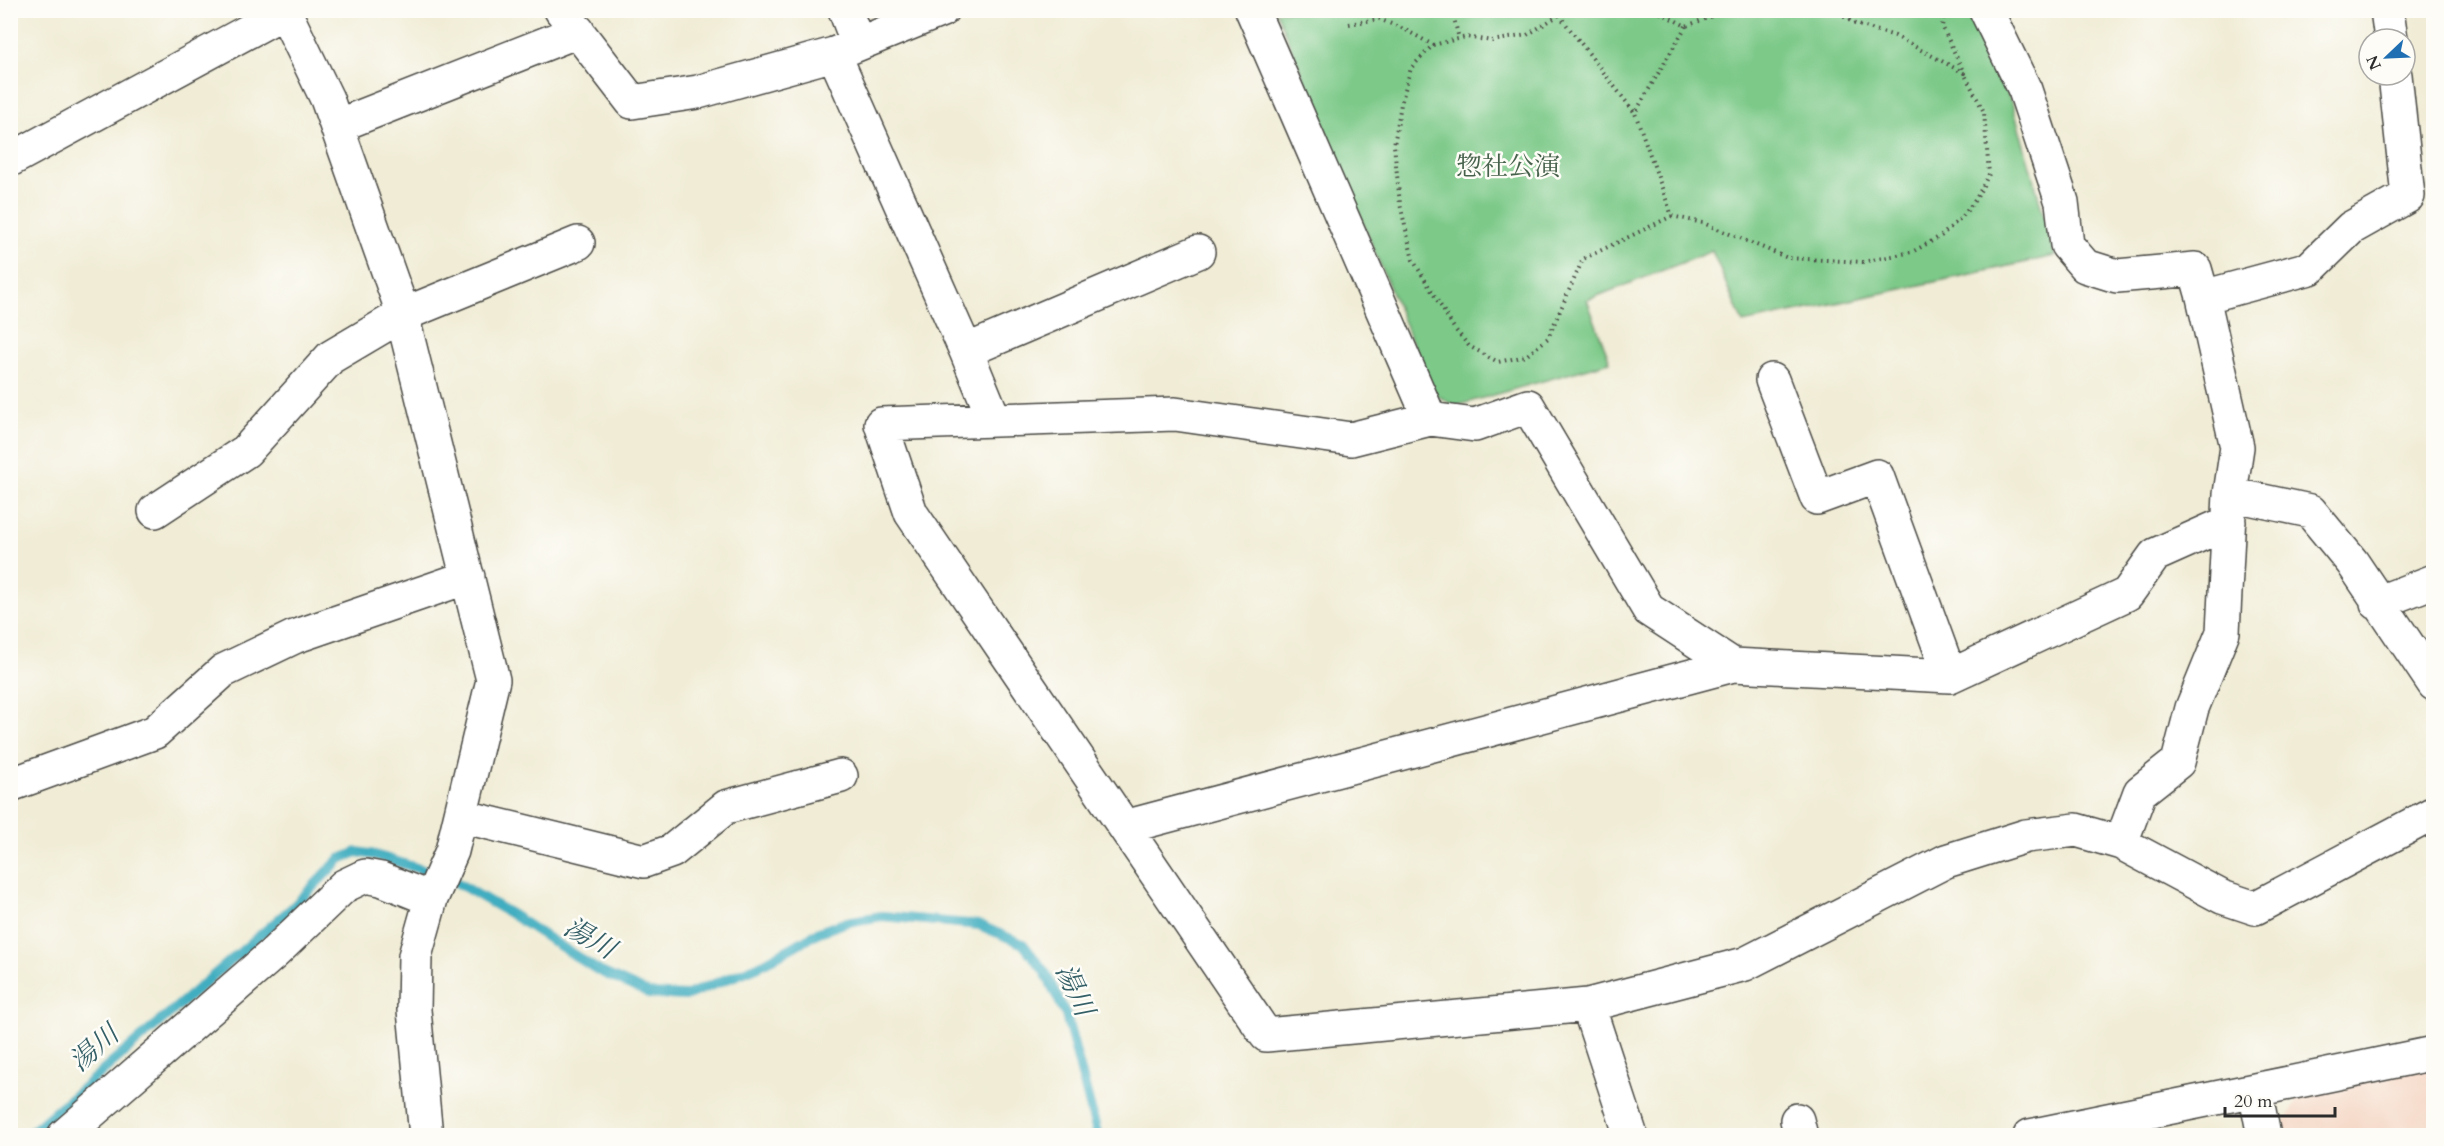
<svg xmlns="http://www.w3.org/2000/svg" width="2444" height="1146" viewBox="0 0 2444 1146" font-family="Cardo,'Noto Serif JP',serif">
	<rect width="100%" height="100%" fill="#fdfcf7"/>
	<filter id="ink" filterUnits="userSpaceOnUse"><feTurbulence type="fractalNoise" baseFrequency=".0167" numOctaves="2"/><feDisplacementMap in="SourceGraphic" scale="12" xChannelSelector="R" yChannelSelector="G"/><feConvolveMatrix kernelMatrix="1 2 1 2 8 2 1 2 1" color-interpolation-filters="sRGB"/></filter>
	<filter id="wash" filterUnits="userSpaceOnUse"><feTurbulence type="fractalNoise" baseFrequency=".008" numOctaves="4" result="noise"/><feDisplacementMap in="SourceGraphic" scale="24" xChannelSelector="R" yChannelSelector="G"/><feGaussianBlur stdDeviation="1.35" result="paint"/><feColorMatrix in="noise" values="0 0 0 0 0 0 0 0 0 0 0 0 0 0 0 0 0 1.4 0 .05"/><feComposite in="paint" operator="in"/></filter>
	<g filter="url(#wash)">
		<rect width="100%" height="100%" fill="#f0ecd5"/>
		<path fill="#f4d3c0" d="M2433,1063V1135L2280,1136L2279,1132L2302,1091Z"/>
		<path fill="#7cc988" stroke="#547a5a" stroke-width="1.5" d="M1276,11H1969L2013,106L2055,256L1743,323L1712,251L1587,300L1610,362L1455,406L1433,393Z"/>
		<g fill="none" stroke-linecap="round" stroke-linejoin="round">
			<path stroke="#41adc0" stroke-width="10" d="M27,1136L293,907L340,859L357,852L375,855L449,878L511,914L599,971L650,994L685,996L761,965L819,932L847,922L882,916L979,925L1023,944L1045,972L1066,1015L1098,1136"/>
		</g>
	</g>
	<g filter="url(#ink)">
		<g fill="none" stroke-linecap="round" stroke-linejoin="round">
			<defs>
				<path id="minor" d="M284,10L327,99L398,299L493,680L452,851L431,899L415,956L414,1010L426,1136
					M561,10L632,102L698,92L834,54L942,10
					M845,10L858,44
					M1252,10L1430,419
					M1986,10L2025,90L2062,202L2067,245L2085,266L2117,276L2195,269L2203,297
					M2387,10L2391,39
					M834,54L966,351L994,419
					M337,126L578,31
					M10,160L284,12
					M966,351L1198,252
					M1772,380L1817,498L1877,476L1950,676
					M2230,494L2310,511L2352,562L2434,684
					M155,511L246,451L331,357L402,315L578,243
					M2229,522L2155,555L2127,594L1950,676L1733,665L1649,610L1528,406L1475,425L1430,419L1351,439L1175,414L881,424L911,513L1266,1035L1588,1005L1745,964L1946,861L2026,836L2076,830L2121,843L2222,897L2255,908L2434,813
					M2377,603L2434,581
					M10,785L155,732L223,671L294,637L468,577
					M461,816L644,861L672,851L726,807L841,776
					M1125,827L1733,665
					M2121,843L2140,792L2178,762L2192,708L2223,632L2230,494L2237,447L2203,297L2310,268L2351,228L2408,196L2395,75
					M1588,1005L1631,1136
					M1797,1120L1801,1136
					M64,1136L273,954L344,886L365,876L381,879L431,899
					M2030,1136L2255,1090
					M2264,1136L2255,1090L2434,1053"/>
			</defs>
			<use href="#minor" stroke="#494844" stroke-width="36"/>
			<path stroke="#494844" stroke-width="4" stroke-dasharray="1.5 4.5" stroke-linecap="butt" d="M1452,10L1459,39
				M1562,10L1559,15L1635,113
				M1655,10L1686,26L1729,10
				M1834,10L1855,24L1895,36L1964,73L1942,26L1945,10
				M1559,15L1527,35L1492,41L1466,37L1433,45L1411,68L1401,104L1394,145L1400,204L1413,260L1454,328L1469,346L1498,362L1526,356L1548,338L1583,259L1672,216
				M1349,24L1379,19L1404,29L1433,45
				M1686,26L1635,113L1672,216L1703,223L1788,258L1863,262L1912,252L1941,236L1963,216L1977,197L1989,174L1984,112L1964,73"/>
			<use href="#minor" stroke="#fff" stroke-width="33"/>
		</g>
	</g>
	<g text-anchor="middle" stroke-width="5" stroke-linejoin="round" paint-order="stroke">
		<g font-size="26" fill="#47624c" stroke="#fdfcf7">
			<text x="1508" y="175">惣社公演</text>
		</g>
		<g font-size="27" font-style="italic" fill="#345f67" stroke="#fdfcf7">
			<text transform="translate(590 938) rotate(30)" y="9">湯川</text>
			<text transform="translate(1075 990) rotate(65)" y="9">湯川</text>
			<text transform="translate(94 1048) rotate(-41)" y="9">湯川</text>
		</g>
	</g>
	<rect width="2444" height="1146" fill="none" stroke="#fdfcf7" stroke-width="36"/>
	<g transform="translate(2387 57) rotate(247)"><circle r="28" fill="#fdfcf7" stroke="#a9a8a5" stroke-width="1.5"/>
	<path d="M0-4.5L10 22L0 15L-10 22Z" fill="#1f6fb2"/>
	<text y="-9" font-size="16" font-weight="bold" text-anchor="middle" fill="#2b2b2b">N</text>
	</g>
	<path d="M2225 1107v9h110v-9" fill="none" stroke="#2b2b2b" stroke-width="3"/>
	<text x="2234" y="1107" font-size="18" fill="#2b2b2b" stroke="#fdfcf7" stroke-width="4.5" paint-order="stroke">20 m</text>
</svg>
